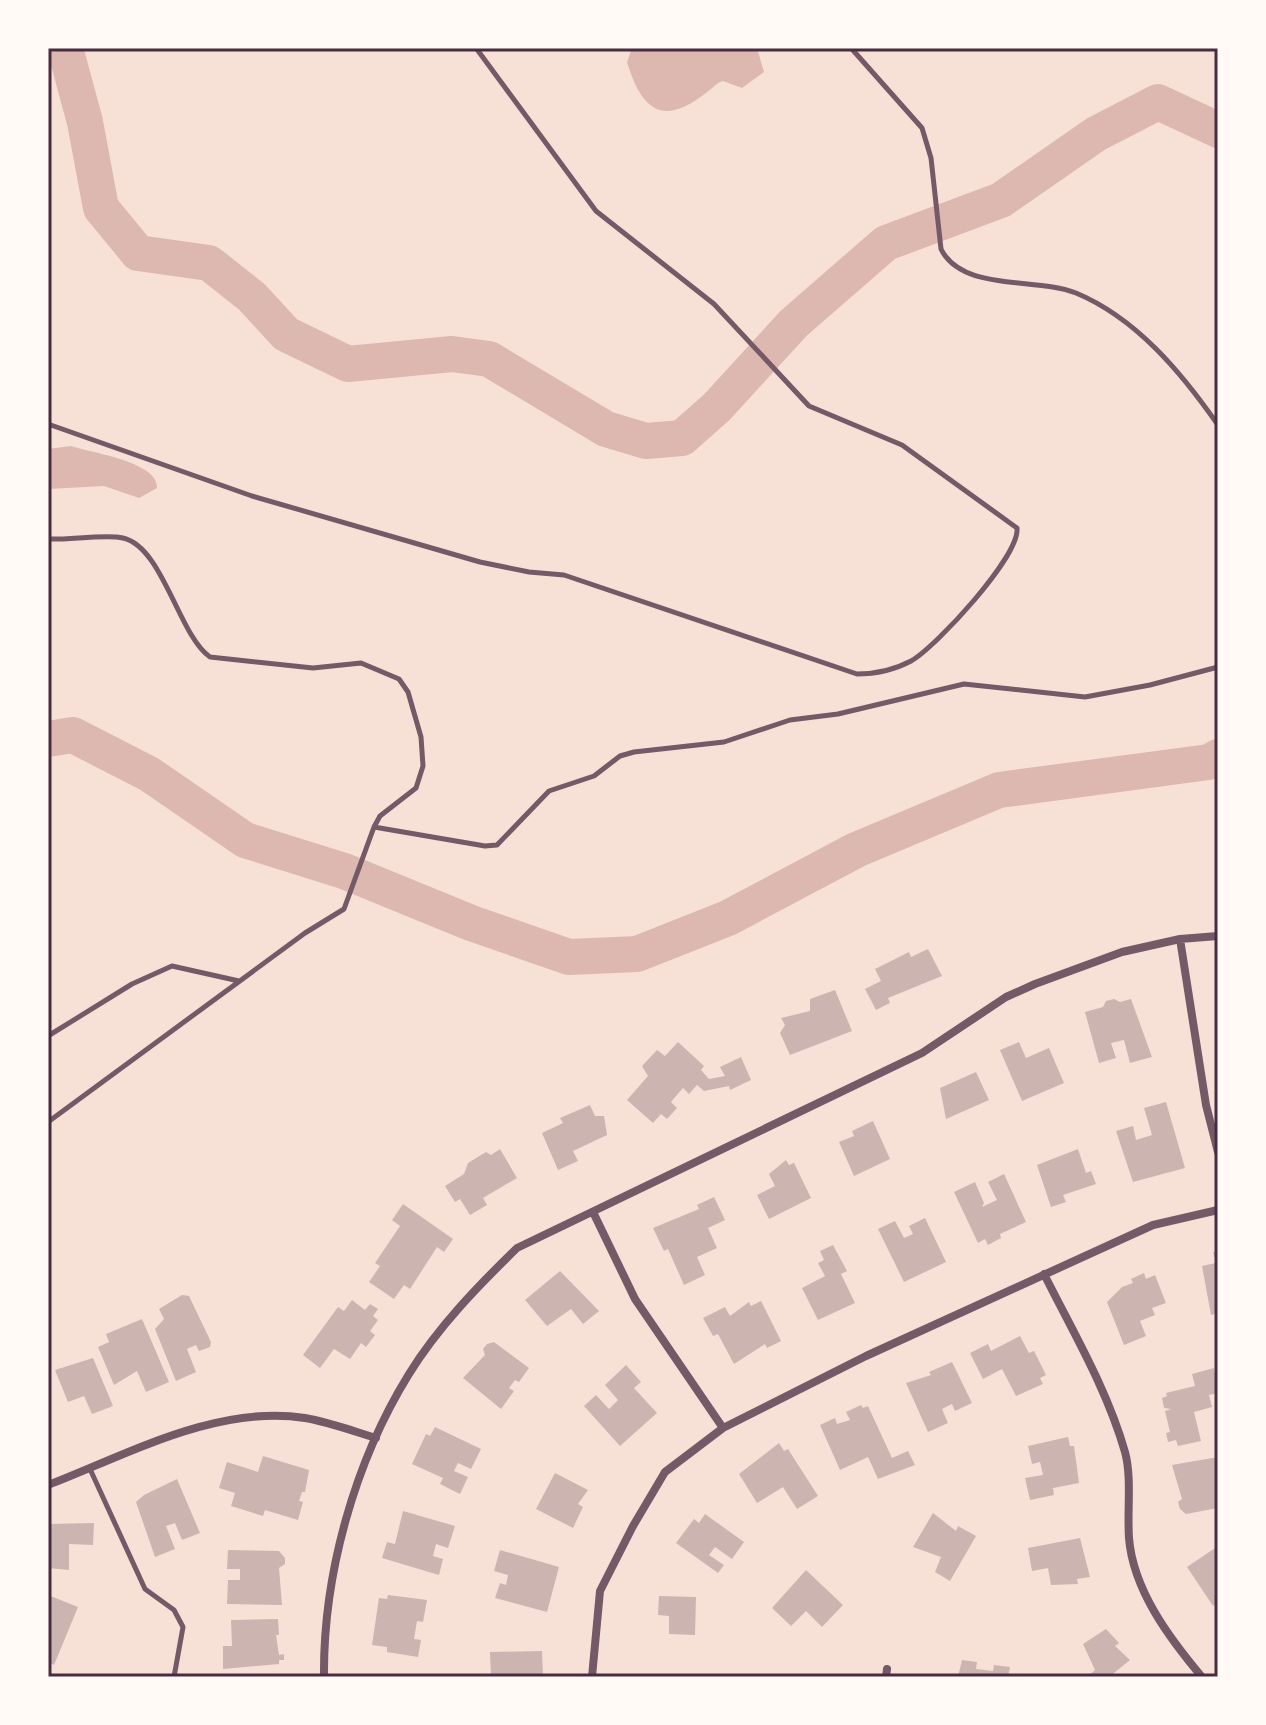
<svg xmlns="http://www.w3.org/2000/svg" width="1266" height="1725" viewBox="0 0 1266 1725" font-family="Helvetica,sans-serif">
	<rect width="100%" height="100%" fill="#f7e1d7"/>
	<path fill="#dcb8b0" d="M632,48H757L764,72L742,88L723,81L718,83C675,121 646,126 627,62Z
		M71,446C92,453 159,462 157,488L139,498L104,486L48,489V449Z"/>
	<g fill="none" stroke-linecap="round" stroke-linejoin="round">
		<path stroke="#dcb8b0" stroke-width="36" d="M65,48L85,122L101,208L138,253L209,263L252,297L286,334L348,364L452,354L489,359L606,429L646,441L682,438L717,407L794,323L886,243L1001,200L1096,134L1158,102L1218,130
			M48,739L73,735L149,774L245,840L344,871L471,923L569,957L637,954L728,918L856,850L999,790L1209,762L1218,757"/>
	</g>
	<path fill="#ccb4b1" d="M928,949L942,976L888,998L890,1003L876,1010L865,989L881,981L875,969L909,952L911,957Z
		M835,990L852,1031L790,1055L780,1033L785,1025L781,1018L810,1011V999Z
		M1114,999L1120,1002L1131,999L1152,1057L1130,1063L1124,1040L1111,1043L1116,1058L1099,1063L1085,1012L1103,1007L1106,1001Z
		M678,1042L704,1066L701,1070L709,1079L725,1076L720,1067L741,1057L751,1080L730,1090L729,1086L704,1091L697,1085L689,1094L683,1088L671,1102L677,1108L667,1119L661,1114L653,1123L627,1100L648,1076L642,1066L657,1050L665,1056Z
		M1019,1042L1026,1058L1049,1048L1064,1083L1022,1101L1000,1050Z
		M976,1072L989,1100L946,1119L940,1088Z
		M1166,1102L1185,1168L1133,1182L1116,1131L1133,1126L1136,1140L1152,1135L1144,1108Z
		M590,1105L595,1116H604L607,1135L573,1151L578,1161L558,1170L542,1133L563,1123L560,1118Z
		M873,1121L890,1159L854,1176L839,1142L854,1136L852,1131Z
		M500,1149L517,1178L483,1198L487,1205L470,1215L460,1199L455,1202L445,1186L464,1174L468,1163L486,1152L491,1155Z
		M1078,1149L1086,1173L1091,1171L1096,1184L1063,1195L1066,1202L1051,1207L1037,1165Z
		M786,1160L789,1165L794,1163L811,1198L769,1219L757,1195L775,1186L769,1174Z
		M1004,1174L1026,1222L1000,1234L1001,1238L988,1245L985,1239L978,1243L954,1192L975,1182L984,1203L982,1207L997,1200L988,1182Z
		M714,1197L725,1220L708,1228L717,1248L697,1257L705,1275L684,1285L668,1249L664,1251L653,1228L699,1209L697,1205Z
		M403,1204L453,1239L444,1252L437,1247L410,1289L404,1285L394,1299L369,1282L380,1266L375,1263L400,1226L392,1220Z
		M925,1218L946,1262L904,1282L878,1229L895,1221L904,1238L913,1234L909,1226Z
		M833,1245L847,1271L841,1274L855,1303L818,1320L802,1288L825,1276L818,1263L824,1260L820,1251Z
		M1218,1251V1313L1211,1315L1202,1266L1216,1263L1213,1252Z
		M560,1271L599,1311L583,1324L571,1309L547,1326L525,1300Z
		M1144,1273L1146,1279L1155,1275L1166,1303L1152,1308L1155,1315L1140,1321L1146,1336L1124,1345L1107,1302L1122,1287L1133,1283L1131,1279Z
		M182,1295L189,1296L211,1342L210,1347L199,1351L196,1345L187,1349L196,1372L176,1381L155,1329L164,1319L159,1309Z
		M352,1300L365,1310L370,1304L378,1309L373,1316L378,1320L370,1331L375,1335L366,1347L361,1343L350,1359L334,1349L320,1368L303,1355L338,1307L344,1311Z
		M761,1301L781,1341L767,1348L765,1344L734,1364L718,1334L713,1336L703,1318L725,1307L730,1316L749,1302L751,1306Z
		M142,1319L169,1382L146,1392L137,1371L114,1385L98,1347L109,1342L106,1334Z
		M1020,1336L1029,1353L1034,1351L1046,1375L1040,1378L1043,1384L1016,1396L1002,1369L983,1379L970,1353L988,1344L991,1351Z
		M494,1342L529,1368L519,1382L515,1380L509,1388L514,1391L501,1409L463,1378L485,1355L483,1349L487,1344Z
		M93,1358L113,1406L92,1414L84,1396L68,1402L55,1370Z
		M952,1362L972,1403L955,1411L952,1404L942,1409L948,1423L928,1432L906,1383L931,1375L929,1372Z
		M626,1365L641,1382L634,1388L657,1413L620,1446L584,1406L596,1395L609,1409L618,1400L605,1385Z
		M1214,1368L1218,1393L1209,1395L1212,1407L1194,1412L1201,1441L1178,1446L1176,1440L1168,1442L1166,1433L1170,1432L1165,1411L1171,1409L1164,1408L1162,1398L1167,1396L1166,1393L1195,1386L1192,1374Z
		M861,1405L863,1408L868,1406L892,1458L908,1451L915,1465L878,1479L868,1457L840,1470L820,1425L835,1418L837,1424L850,1420L846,1412Z
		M435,1427L481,1449L471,1469L458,1463L454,1471L468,1477L460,1494L440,1484L443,1478L412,1464L426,1434L430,1436Z
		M1068,1437L1070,1446H1074L1079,1483L1053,1488L1054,1495L1030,1500L1025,1478L1043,1475L1040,1462L1032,1464L1028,1446Z
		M779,1443L784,1451L788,1449L818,1496L797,1509L783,1487L757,1503L739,1474Z
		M263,1456L309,1470L305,1492H302L299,1501L303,1502L298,1520L265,1510L263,1516L231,1506L235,1493L219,1488L227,1462L258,1472Z
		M1218,1457V1508L1186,1514L1180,1509L1178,1502L1182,1499L1172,1465Z
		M555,1473L588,1490L578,1504L583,1507L573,1528L536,1509Z
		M177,1479L200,1533L182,1540L175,1523L166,1526L175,1549L155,1557L136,1502L144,1495Z
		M403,1511L455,1526L448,1548L436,1544L433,1556L443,1559L439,1575L382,1558L387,1542L395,1544Z
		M933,1513L956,1531L958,1526L976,1536L950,1581L935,1572L941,1557L913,1547Z
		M705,1514L744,1542L732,1559L715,1547L709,1555L724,1565L718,1573L676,1543L694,1519L699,1523Z
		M94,1523L93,1545L69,1544V1570L48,1568V1524Z
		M1080,1538L1090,1577L1077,1579L1078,1584L1051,1585L1048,1568L1032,1571L1028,1548Z
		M1218,1546V1602L1213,1606L1187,1567Z
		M228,1550L279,1551L285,1558V1564L279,1568L282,1605L227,1604L228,1580H240V1569H227Z
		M500,1550L559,1567L547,1612L495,1598L500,1583L506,1585L508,1575L494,1571Z
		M806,1570L843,1605L822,1627L806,1611L791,1626L772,1608Z
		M48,1595L78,1607L54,1665L48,1662Z
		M388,1595L427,1600L423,1622L417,1621L414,1639L421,1640L418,1657L387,1652V1647L372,1645L379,1598L387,1599Z
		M659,1596L696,1597L695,1635L669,1634V1616L658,1615Z
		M278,1619L279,1635H276L279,1655L284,1654V1660H279V1664L223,1669V1646H232L231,1620Z
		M1106,1629L1119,1643L1115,1646L1130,1660L1109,1677H1087L1095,1670L1083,1644Z
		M542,1651L543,1677H491L490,1652Z
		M962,1660L977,1662L976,1669L993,1671L994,1665L1010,1667L1008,1677H958Z"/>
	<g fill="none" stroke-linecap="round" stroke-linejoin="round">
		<path stroke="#755966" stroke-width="5" d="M851,48L922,128L931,158L941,249C962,292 1037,277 1076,293C1136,318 1181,372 1218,425
			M48,424L252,496L480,562L529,572L564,575L857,674C875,674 894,670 911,661C936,647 1020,556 1017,528L902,445L809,406L714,304L596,211L476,48
			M48,539C68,540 107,534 123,538C163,547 179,636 210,657L313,668L361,663L399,679L408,692L421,737L423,766L416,788L380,816L374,827L344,909L305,933L48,1122
			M374,827L485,846L497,845L549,791L594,776L620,756L634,752L724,742L790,720L838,714L964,684L1085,697L1150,685L1218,667
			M48,1036L132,984L172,966L239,981
			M90,1469L145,1589L174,1610L183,1627L174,1677"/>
		<path stroke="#755966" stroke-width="8" d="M1180,939L1206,1105L1218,1152
			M593,1212L635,1299L723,1428
			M1044,1274C1073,1332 1107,1389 1125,1452C1132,1478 1127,1510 1129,1538C1133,1590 1170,1639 1202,1677
			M48,1485C126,1455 218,1404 305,1418C329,1422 353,1431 376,1438
			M324,1677C323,1574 355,1461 409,1374C438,1327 478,1286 517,1248L922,1053L1006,997L1035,984L1122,952L1180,939L1218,936
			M592,1677L600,1591L633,1526L665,1472L723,1428L866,1356L1153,1225L1218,1210
			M886,1677L887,1669"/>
	</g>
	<rect width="1266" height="1725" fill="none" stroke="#fffaf5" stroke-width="100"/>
	<rect x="50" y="50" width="1166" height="1625" fill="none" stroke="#4a2c40" stroke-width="3"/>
</svg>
